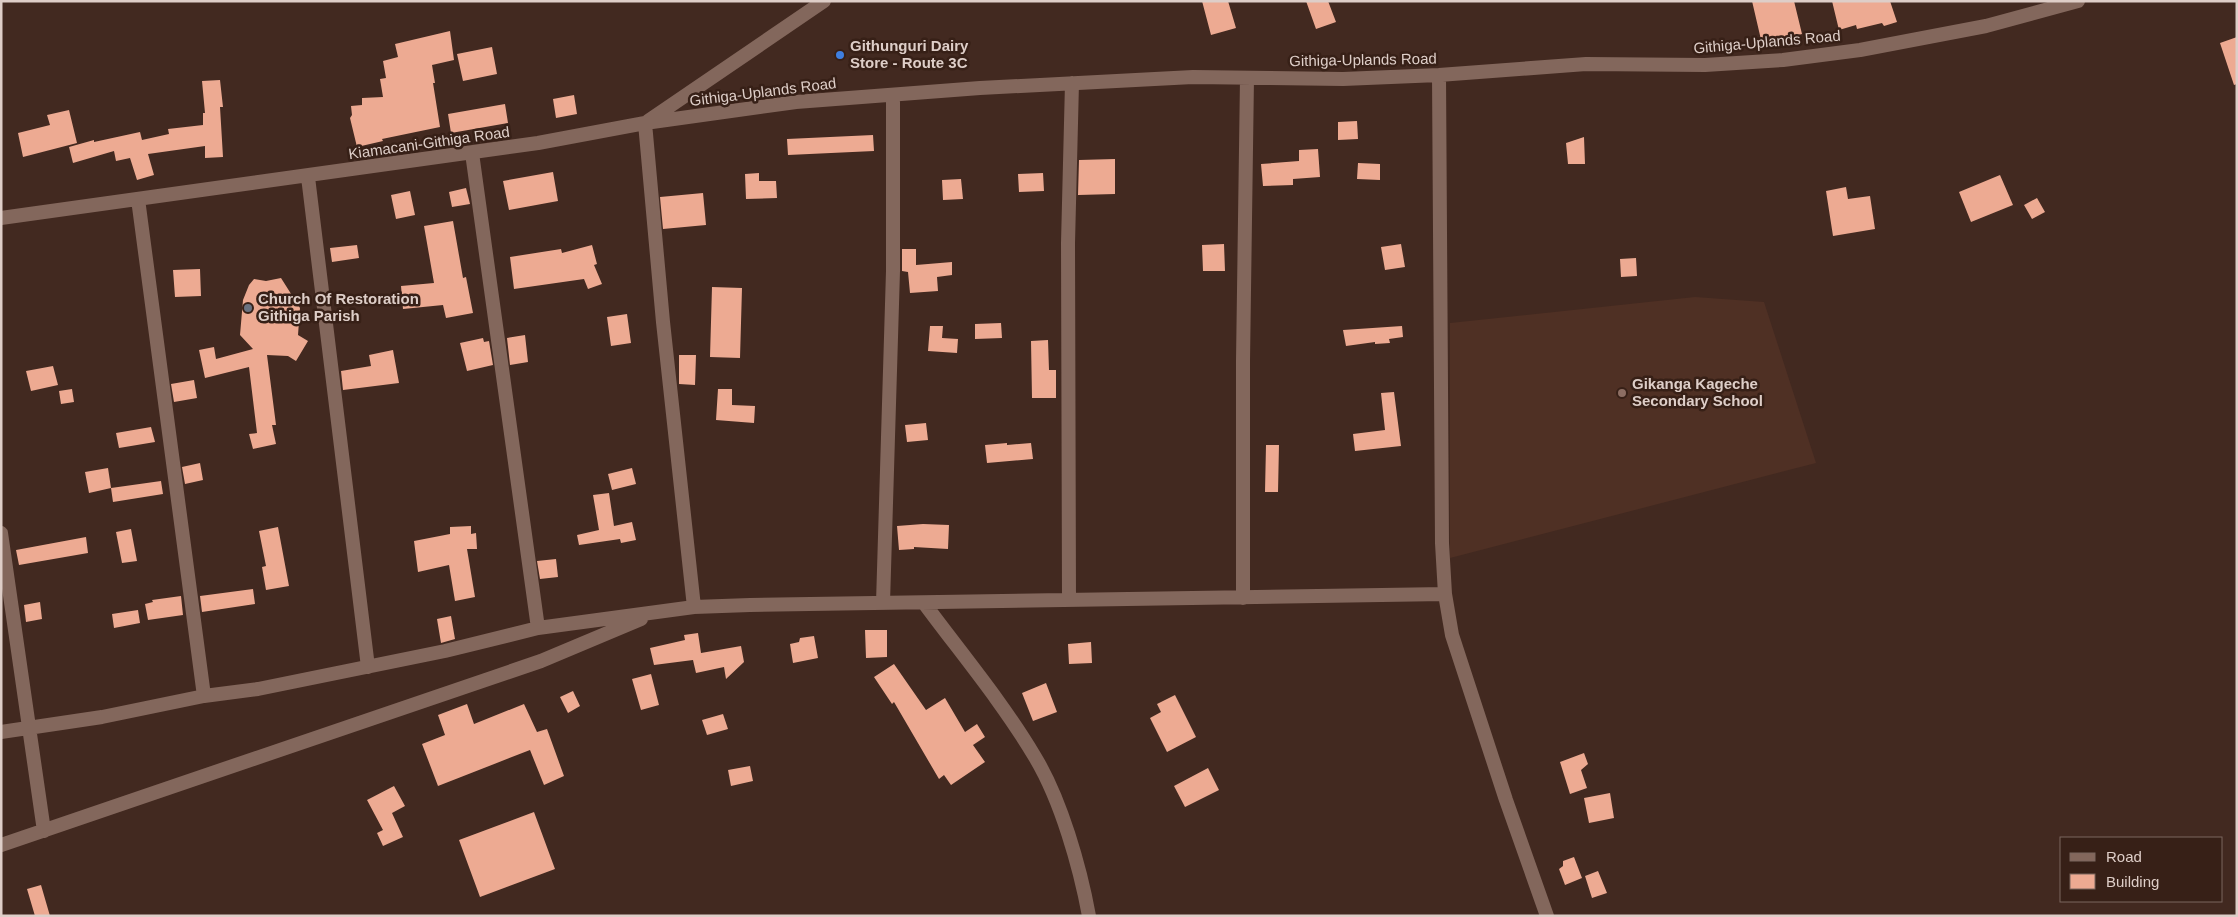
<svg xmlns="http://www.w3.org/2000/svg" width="2238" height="917" viewBox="0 0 2238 917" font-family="Arial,sans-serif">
	<rect width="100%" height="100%" fill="#422920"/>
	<path fill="#4f3024" d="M1695,297L1764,302L1816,463L1450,558V323Z"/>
	<path fill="#edaa92" d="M1202,1H1228L1236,28L1211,35Z
		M1306,1H1328L1336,22L1316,29Z
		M1752,1H1794L1802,34L1762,44Z
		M1832,1H1890L1897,22L1884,26L1882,23L1857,29L1856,25L1839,30Z
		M450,31L454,60L432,65L435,83H433L440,127L382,139L383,141L357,147L350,118L352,115L351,106L362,105V98L383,97L380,79L386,78L383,61L398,57L395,44Z
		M2237,37V84L2234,85L2220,43Z
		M492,47L497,74L463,81L457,54Z
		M220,80L223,107H220L223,157L205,158V146L148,154L154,175L137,180L130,158L116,161L114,151L73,163L69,147L94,140V142L140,132L142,140L169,134L168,129L203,125V113H205L202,81Z
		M574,95L577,114L556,118L553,99Z
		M505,104L508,123L451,133L448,114Z
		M69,110L77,143L23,157L18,133L50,125L47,115Z
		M1357,121L1358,139L1338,140V122Z
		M873,135L874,151L788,155L787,139Z
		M1584,137L1585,164H1568L1566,143Z
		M1318,149L1320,177L1293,179V185L1263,186L1261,164L1299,161V150Z
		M1115,159V194L1078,195L1079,160Z
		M1358,163L1380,164V180L1357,179Z
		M553,172L558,201L509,210L503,181Z
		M759,173V181H776L777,198L746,199L745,174Z
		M1043,173L1044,191L1019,192L1018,174Z
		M2000,175L2013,205L1971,222L1959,192Z
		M961,179L963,199L943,200L942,180Z
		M1846,187L1848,199L1870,196L1875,229L1833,236L1826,191Z
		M466,188L470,204L452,207L449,192Z
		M410,191L415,215L396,219L391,195Z
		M703,193L706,225L663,229L660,197Z
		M2037,198L2045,212L2032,219L2024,205Z
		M453,221L463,278L466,277L473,313L446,318L443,305L403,309L401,286L434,283L424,226Z
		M1224,244L1225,271H1203L1202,245Z
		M1401,244L1405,267L1385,270L1381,247Z
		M357,245L359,258L332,262L330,248Z
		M592,245L597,264L594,265L602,284L588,289L584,279L514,289L510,257L561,249L562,253Z
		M902,249H916V265L952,262V275L937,277L938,291L910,293L908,272L902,271Z
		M1636,258L1637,276L1621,277L1620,259Z
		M200,269L201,296L175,297L173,270Z
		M281,278L300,308L298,335L308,341L296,361L288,356L267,355L276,425H272L276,444L253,449L249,434L257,433L249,367L205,378L199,350L214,347L216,359L253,349L240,335L243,300L249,285L254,279L266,281Z
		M712,287L742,288L740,358L710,357Z
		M627,314L631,343L611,346L607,317Z
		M1001,323L1002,338L975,339V324Z
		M930,326H943L942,338L958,339L957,353L928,351Z
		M1402,326L1403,337L1389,339L1390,343L1375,344V342L1346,346L1343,330Z
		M525,335L528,362L510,365L507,338Z
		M483,338L484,342L489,341L493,365L467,371L460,343Z
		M1048,340L1049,370H1056V398H1032L1031,341Z
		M393,350L399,383L343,390L341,371L371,366L369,355Z
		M679,355H696L695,385L679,384Z
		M53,366L58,385L31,391L26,371Z
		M194,380L197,398L174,402L171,384Z
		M72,389L74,402L61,404L59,391Z
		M718,389H732V405L755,406L754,423L716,420Z
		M1394,392L1401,446L1355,451L1353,434L1385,430L1381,393Z
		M926,423L928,440L907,442L905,425Z
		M151,427L155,442L119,448L116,433Z
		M1007,443V445L1031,443L1033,459L987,463L985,445Z
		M1266,445H1279L1278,492H1265Z
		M200,463L203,480L185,484L182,467Z
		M108,468L111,488L89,493L85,472Z
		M632,468L636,484L612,490L608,474Z
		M161,481L163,494L113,502L111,488Z
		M609,493L614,526L632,522L636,540L621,543L620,539L579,545L577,535L599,530L593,495Z
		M923,524L949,525L948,549L914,547V549L899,550L897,526Z
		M471,526V534L476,533L477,549H467L475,597L455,601L449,565L418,572L414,541L450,534V527Z
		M278,527L289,586L266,590L262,567L266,566L259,531Z
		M131,529L137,561L122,563L116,532Z
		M86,537L88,553L19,565L16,550Z
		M556,559L558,577L540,579L537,561Z
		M253,589L255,604L202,612L200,596Z
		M181,596L183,615L148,620L145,604L153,602L152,600Z
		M40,602L42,619L26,622L24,605Z
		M138,610L140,623L114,628L112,614Z
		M451,616L455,639L441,643L437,619Z
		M865,630H887V657L866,658Z
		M698,633L701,653L741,646L744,662L726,679L724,667L696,673L693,660L654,665L650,648L685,640L684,635Z
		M814,636L818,658L793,663L790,644L799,642L800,638Z
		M1091,642L1092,663L1069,664L1068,644Z
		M894,664L926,710L945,698L965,732L977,724L985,737L973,745L985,762L951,785L944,775L939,779L894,702L892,704L874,677Z
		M651,674L659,705L641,710L632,679Z
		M1046,683L1057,712L1033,721L1022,693Z
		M573,691L580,706L568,713L560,697Z
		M1175,695L1196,737L1167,752L1150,718L1161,712L1157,704Z
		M467,704L474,724L524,704L537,732L547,729L564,776L544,785L530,750L438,786L422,744L445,735L438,715Z
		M723,714L728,729L707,735L702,720Z
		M1584,753L1588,764L1581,770L1587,788L1570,794L1560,762Z
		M750,766L753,781L731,786L728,770Z
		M1208,768L1219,790L1185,807L1174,786Z
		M394,786L405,806L392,813L403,837L383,846L377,833L383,830L367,800Z
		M1610,793L1614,818L1589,823L1584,798Z
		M534,812L555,869L480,897L459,840Z
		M1574,857L1582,878L1565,885L1559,869L1563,866V861Z
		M1598,871L1607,893L1592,898L1585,876Z
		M41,885L50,916H35L27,889Z"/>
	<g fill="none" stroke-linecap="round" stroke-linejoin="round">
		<path stroke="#83675c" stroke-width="14" d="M1439,75L1442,543L1445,594L1452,635L1506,800L1547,916
			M648,121L824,1
			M645,123L663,322L694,607
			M472,153L538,628
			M308,177L368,667
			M138,199L204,696
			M1,218L538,143L645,123L796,102L980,88L1193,77L1343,79L1439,75L1586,64L1705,65L1783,60L1860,50L1986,26L2078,1
			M1,533L44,831
			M1243,598V361L1247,78
			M1069,600L1068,243L1072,83
			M883,603L893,271V95
			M924,603C961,653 1003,703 1035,757C1061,800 1080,867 1089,916
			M1,732L102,717L204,696L258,689L445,651L538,628L694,607L750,605L1445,594
			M1,845L541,661L641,619"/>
	</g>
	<circle fill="#3f7fe0" stroke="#372017" stroke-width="2" cx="840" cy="55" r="5"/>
	<circle fill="#6b7280" stroke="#372017" stroke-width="2" cx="248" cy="308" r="5"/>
	<circle fill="#8d6e63" stroke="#372017" stroke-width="2" cx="1622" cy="393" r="5"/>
	<g text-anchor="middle" stroke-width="5" stroke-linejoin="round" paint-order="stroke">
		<g font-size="15" fill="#decec8" stroke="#372017">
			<text transform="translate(1767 42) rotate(-5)" y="5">Githiga-Uplands Road</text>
			<text transform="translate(1363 60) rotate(-1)" y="5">Githiga-Uplands Road</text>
			<text transform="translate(763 92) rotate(-7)" y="5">Githiga-Uplands Road</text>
			<text transform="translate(429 143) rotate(-8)" y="5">Kiamacani-Githiga Road</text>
		</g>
		<g font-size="15" font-weight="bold" fill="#decec8" stroke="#372017" text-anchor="start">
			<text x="850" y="51">Githunguri Dairy<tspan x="850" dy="17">Store - Route 3C</tspan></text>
			<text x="258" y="304">Church Of Restoration<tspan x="258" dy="17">Githiga Parish</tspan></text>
			<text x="1632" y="389">Gikanga Kageche<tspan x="1632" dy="17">Secondary School</tspan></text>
		</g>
	</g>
	<rect width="2238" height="917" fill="none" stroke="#decec8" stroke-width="5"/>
	<rect x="2060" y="837" width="162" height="65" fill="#372017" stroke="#7a665e"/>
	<rect x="2070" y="853" width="25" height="8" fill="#83675c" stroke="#7a665e"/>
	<text x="2106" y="862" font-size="15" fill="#decec8">Road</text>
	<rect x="2070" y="874" width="25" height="15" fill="#edaa92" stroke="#7a665e"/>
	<text x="2106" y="887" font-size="15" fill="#decec8">Building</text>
</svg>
